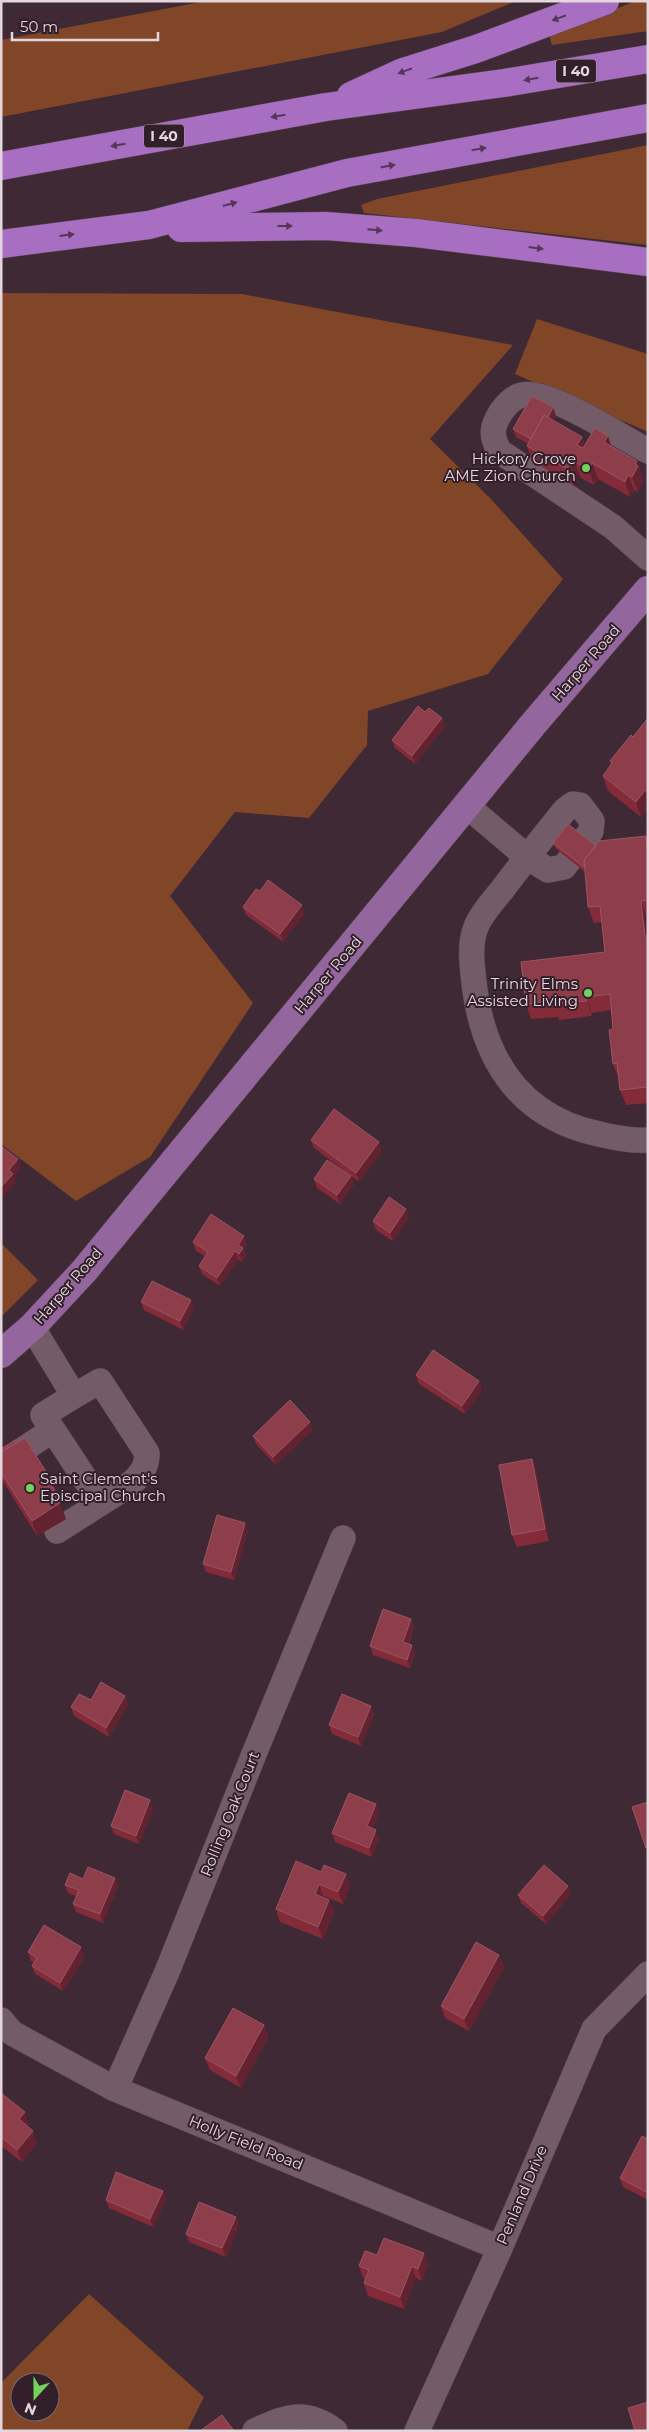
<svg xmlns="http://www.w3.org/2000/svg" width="649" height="2432" viewBox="0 0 649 2432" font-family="Montserrat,sans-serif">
	<rect width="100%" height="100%" fill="#3e2934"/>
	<path fill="#814627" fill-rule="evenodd" d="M206,1H516L442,32L1,117V40Z
		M636,1H648V31L552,45L549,35Z
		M648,145V245L364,213L361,205L377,199Z
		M1,293L242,294L513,345L430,439L491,499L563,579L488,674L368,711L367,745L309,818L235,812L170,896L253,1003L150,1157L76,1201L1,1144Z
		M537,319L648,354V432L515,374Z
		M1,1243L38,1280L1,1317Z
		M89,2294L204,2397L187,2431H1V2383ZM20,2382H50V2412H20Z"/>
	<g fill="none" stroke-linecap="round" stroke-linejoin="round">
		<defs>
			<path id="minor" d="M648,451C623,438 547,388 522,395C513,397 506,405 501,412C491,428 491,435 499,451L613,527L648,558
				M467,806L527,857L548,870L564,867L591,831L592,821L580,805L573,804L565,810C544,836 522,863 502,890C493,901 481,914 476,927C468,947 473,971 475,991C486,1065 523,1118 599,1134C615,1138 632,1141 648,1140
				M32,1327L74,1396L100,1381L147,1453C148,1479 120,1490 101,1503L43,1415L74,1396
				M1,1464L53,1430
				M57,1531L101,1503
				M1,2020L12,2033L115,2089L500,2248
				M115,2089L167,1972L254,1754L343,1538
				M255,2431C285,2416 306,2409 335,2431
				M417,2431L500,2248L594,2029L648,1974"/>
			<path id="major" d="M1,1354L32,1327L84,1271L535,722L648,590"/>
			<path id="highway" d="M351,96L403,72L476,49L605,1
				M1,166L326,107L504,83L648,59
				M181,228L326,226L416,233L648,262
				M1,244L149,225L347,173L648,118"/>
		</defs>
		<use href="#minor" stroke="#5a4852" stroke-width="26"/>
		<use href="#major" stroke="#5a4852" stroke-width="29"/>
		<use href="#highway" stroke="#5a4852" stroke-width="29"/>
		<use href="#minor" stroke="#735b68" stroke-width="25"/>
		<use href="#major" stroke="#93669e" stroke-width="28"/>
		<use href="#highway" stroke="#a86ec2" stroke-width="28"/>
	</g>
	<path fill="#832b39" d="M556,416L553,421L582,437L585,446H611L637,461L644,481L638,492L634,490L630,497L598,479L594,485L581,478L579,473L573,485L532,461L527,446L528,444L516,437L513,429Z
		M648,718V809L641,817L608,791L603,776L611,765L610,761L633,737Z
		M445,727L415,764L395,748L392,740Z
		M646,836L648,842V916L647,917L648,924V1103L626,1105L620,1090L619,1079L613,1064V1029L611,1010L592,1013V1016L559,1020L558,1017L531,1019L526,1004L605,952L602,922L594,923L588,907L585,872L555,848L553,843L596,846Z
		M260,891L305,913L283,942L246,915L243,907Z
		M311,1140L382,1151L359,1182L314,1148Z
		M351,1176L354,1184L340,1204L317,1188L314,1179Z
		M406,1209L409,1217L393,1241L376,1230L373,1221Z
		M193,1242L247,1244L244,1249L246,1256L242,1262L238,1259L220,1286L202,1274L199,1266L205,1256L196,1251Z
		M141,1302L194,1308L183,1330L144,1310Z
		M416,1375L479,1381L482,1389L465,1414L419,1384Z
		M313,1430L276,1465L256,1444L253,1436Z
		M16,1443L53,1483L59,1499H58L66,1519L37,1536L1,1478V1449Z
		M532,1459L536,1471L549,1541L517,1547L512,1535Z
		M248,1531L234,1580L206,1572L203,1564Z
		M411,1619L414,1627L409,1644L415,1653L410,1668L373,1655L370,1646Z
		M125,1696L128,1705L109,1737L74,1716L71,1707Z
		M374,1714L361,1746L332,1734L329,1725Z
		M153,1809L139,1844L114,1834L111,1826Z
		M379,1812L373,1828L379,1838L372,1857L335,1842L332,1833Z
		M321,1872L346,1874L350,1886L343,1904L323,1896V1897L329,1900L334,1912L323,1939L280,1922L276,1909Z
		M115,1878L118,1886L103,1923L76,1912L73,1904L76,1896L68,1893L65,1885Z
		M571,1894L546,1924L521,1903L518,1895Z
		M28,1952L85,1956L63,1991L35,1974L32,1966L34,1963L31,1961Z
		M499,1955L504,1967L469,2031L445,2018L441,2006Z
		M264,2025L268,2037L241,2088L210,2070L205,2058Z
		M1,2093L29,2124L27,2126L37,2143L22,2162L1,2146Z
		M648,2139V2200L623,2187L620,2178Z
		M163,2191L166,2199L153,2227L109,2208L106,2200Z
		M236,2217L239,2225L226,2257L189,2242L186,2234Z
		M424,2253L428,2265L422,2281L416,2278L404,2309L368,2296L364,2283L366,2279L363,2278L359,2266L377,2255Z"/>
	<path fill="#632230" d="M553,407L556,416L538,449L535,441Z
		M608,436L613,451L604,442Z
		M582,437L587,452L577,445Z
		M574,457L577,463L575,462L579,473L573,485L567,469Z
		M637,461L644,481L638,492L632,477L635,464Z
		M592,463L598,479L594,485L589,470Z
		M628,475L634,490L630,497L625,482Z
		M442,718L445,727L415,764L412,756Z
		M645,790L648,797V809L641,817L636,802Z
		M641,901L647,917L648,944L645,936Z
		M302,905L305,913L283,942L280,934Z
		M586,997L592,1013V1016L587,1001Z
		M379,1142L382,1151L359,1182L356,1173Z
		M18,1159L21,1167L14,1176L16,1182L2,1198L1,1194V1187L9,1170Z
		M351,1176L354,1184L340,1204L337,1195Z
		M406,1209L409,1217L393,1241L390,1233Z
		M244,1236L247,1244L244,1249L246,1256L242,1262L239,1254L238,1245Z
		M235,1251L238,1259L220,1286L217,1278Z
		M191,1300L194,1308L183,1330L180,1321Z
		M479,1381L482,1389L465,1414L462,1406Z
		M310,1422L313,1430L276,1465L273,1457Z
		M532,1459L536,1471L549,1541L545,1529Z
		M60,1503L66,1519L37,1536L32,1521Z
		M245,1523L248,1531L234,1580L231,1572Z
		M411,1619L414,1627L406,1650L403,1642Z
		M412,1645L415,1653L410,1668L407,1660Z
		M125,1696L128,1705L109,1737L106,1728Z
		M371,1706L374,1714L361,1746L358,1737Z
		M150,1800L153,1809L139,1844L136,1836Z
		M376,1804L379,1812L370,1835L367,1826Z
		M376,1830L379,1838L372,1857L369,1848Z
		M346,1874L350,1886L343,1904L338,1892Z
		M115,1878L118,1886L103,1923L100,1914Z
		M319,1884L323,1896L319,1906L315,1894Z
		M568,1886L571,1894L546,1924L543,1916Z
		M329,1900L334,1912L323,1939L318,1927Z
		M81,1947L85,1956L63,1991L60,1983Z
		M499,1955L504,1967L469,2031L464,2019Z
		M264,2025L268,2037L241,2088L236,2076Z
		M25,2112L29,2124L23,2131L19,2119Z
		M33,2131L37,2143L22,2162L17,2150Z
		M163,2191L166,2199L153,2227L150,2219Z
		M236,2217L239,2225L226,2257L222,2248Z
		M424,2253L428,2265L422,2281L418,2269Z
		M412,2266L416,2278L404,2309L400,2297Z"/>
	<path fill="#8e3d4b" stroke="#9b5562" d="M532,396L553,407L548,417L544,415L531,439L513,429Z
		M544,415L582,437L577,445L583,448L595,428L608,436L604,442L637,461L635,464L638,466L632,477L628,475L625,482L592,463L589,470L575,462L578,459L574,457L567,469L527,446Z
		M418,706L425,712L429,708L442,718L412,756L392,740Z
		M648,718V792L645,790L636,802L603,776L612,763L610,761L631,735L633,737Z
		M568,824L596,846L584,860L585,868L553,843Z
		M646,836L647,847H648V900L641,901L645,936H648V1087L620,1090L617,1063L613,1064L609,1030L613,1029L610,994L586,997L587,1001L554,1004L553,1001L526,1004L521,962L605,952L600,906L588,907L584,860L599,841Z
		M268,880L302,905L280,934L243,907L256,889L260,891Z
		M334,1109L379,1142L356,1173L311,1140Z
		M1,1146L18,1159L9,1170L13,1174L1,1187Z
		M327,1160L351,1176L337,1195L314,1179Z
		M389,1197L406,1209L390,1233L373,1221Z
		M211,1214L244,1236L238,1245L243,1248L239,1254L235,1251L217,1278L199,1266L208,1252L193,1242Z
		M152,1281L191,1300L180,1321L141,1302Z
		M433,1350L479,1381L462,1406L416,1375Z
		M290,1400L310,1422L273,1457L253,1436Z
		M25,1438L53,1483L51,1485L60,1503L32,1521L1,1472V1452Z
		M14,1441L16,1443L1,1452V1449Z
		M532,1459L545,1529L512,1535L499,1465Z
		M217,1515L245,1523L231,1572L203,1564Z
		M383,1609L411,1619L403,1642L412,1645L407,1660L370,1646Z
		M101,1682L125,1696L106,1728L71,1707L79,1694L91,1700Z
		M342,1694L371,1706L358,1737L329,1725Z
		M125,1790L150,1800L136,1836L111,1826Z
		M349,1793L376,1804L367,1826L376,1830L369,1848L332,1833Z
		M648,1802V1847L646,1848L632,1807Z
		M296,1861L321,1872L324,1865L346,1874L338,1892L319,1884L315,1894L329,1900L318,1927L276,1909Z
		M544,1865L568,1886L543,1916L518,1895Z
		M88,1867L115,1878L100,1914L73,1904L79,1890L65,1885L70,1873L83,1879Z
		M44,1925L81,1947L60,1983L32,1966L37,1958L28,1952Z
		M476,1942L499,1955L464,2019L441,2006Z
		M233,2008L264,2025L236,2076L205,2058Z
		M1,2093L25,2112L19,2119L33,2131L17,2150L1,2137Z
		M642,2136L648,2139V2193L620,2178Z
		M116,2172L163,2191L150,2219L106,2200Z
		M199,2202L236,2217L222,2248L186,2234Z
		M384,2238L424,2253L418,2269L412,2266L400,2297L364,2283L369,2270L359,2266L365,2251L377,2255Z
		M648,2402V2431H635L628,2408Z
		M222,2415L234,2431H200Z"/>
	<defs><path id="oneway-solid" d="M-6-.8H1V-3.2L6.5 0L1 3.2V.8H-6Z" transform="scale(1.25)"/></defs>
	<g fill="#563758">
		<use href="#oneway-solid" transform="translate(559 18) rotate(160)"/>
		<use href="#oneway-solid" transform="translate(405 71) rotate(160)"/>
		<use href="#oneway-solid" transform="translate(531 79) rotate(170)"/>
		<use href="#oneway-solid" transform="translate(278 116) rotate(170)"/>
		<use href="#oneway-solid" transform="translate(118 145) rotate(170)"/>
		<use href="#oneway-solid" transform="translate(479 149) rotate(-10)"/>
		<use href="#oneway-solid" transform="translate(388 166) rotate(-11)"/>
		<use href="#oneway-solid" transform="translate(230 204) rotate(-15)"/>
		<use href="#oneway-solid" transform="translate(285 226)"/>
		<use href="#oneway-solid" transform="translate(375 230) rotate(5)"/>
		<use href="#oneway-solid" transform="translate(67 235) rotate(-7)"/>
		<use href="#oneway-solid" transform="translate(536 248) rotate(7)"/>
	</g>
	<g fill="#72d25d" stroke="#331f2a" stroke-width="2">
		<circle cx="586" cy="468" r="5"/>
		<circle cx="588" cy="993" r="5"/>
		<circle cx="30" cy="1488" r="5"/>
	</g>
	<g text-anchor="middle" stroke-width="4" stroke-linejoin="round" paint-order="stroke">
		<g fill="#331f2a" stroke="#af9fa7" stroke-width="1">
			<rect x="556" y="59.5" width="40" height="23" rx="4"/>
			<rect x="144" y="124.5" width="40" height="23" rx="4"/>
		</g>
		<g font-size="14" font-weight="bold" fill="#e4d6dd">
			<text x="576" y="76">I 40</text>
			<text x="164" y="141">I 40</text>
		</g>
		<g font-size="15" fill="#e4d6dd" stroke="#331f2a" text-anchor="end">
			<text x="576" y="464">Hickory Grove<tspan x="576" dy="17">AME Zion Church</tspan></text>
			<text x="578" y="989">Trinity Elms<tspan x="578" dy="17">Assisted Living</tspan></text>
			<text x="40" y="1484" text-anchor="start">Saint Clement's<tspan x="40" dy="17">Episcipal Church</tspan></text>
		</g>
		<g font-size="15" fill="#e4d6dd" stroke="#331f2a">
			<text transform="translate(586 663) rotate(-49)" y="5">Harper Road</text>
			<text transform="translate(328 975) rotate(-50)" y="5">Harper Road</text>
			<text transform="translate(68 1286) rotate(-49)" y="5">Harper Road</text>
			<text transform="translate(230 1814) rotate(-68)" y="5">Rolling Oak Court</text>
			<text transform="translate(246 2143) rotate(22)" y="5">Holly Field Road</text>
			<text transform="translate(522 2195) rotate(-67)" y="5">Penland Drive</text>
		</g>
	</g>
	<rect width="649" height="2432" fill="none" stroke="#e4d6dd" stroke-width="5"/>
	<g transform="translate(35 2397) rotate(201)"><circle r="24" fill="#331f2a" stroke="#7a6872"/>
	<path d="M0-4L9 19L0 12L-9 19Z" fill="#72d25d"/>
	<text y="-8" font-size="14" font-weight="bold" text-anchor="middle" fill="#e4d6dd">N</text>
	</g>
	<path d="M12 32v8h146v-8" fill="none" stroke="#e4d6dd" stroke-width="2.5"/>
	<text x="20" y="32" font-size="15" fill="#e4d6dd" stroke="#331f2a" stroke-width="4" paint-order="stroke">50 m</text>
</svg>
